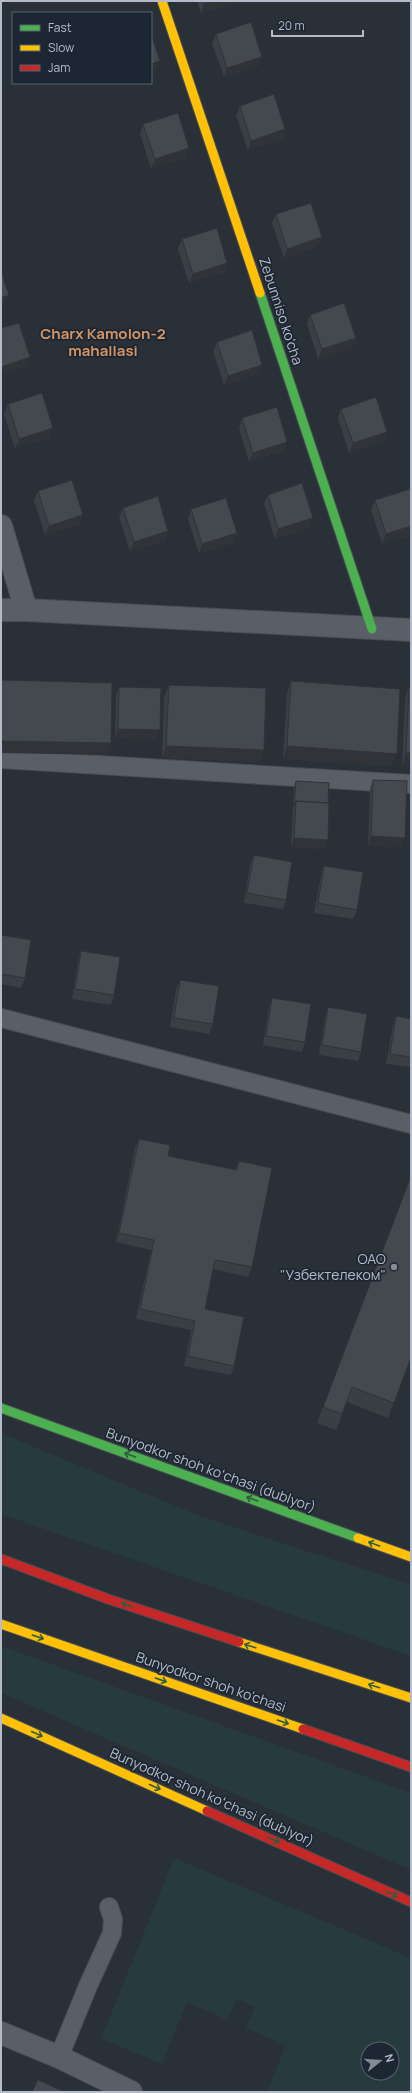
<svg xmlns="http://www.w3.org/2000/svg" width="412" height="2093" viewBox="0 0 412 2093" font-family="Manrope,sans-serif">
	<rect width="100%" height="100%" fill="#2a3038"/>
	<path fill="#273a3e" fill-rule="evenodd" d="M1,1433L197,1515L411,1585V1656L1,1514Z
		M1,1646L411,1793V1870L1,1693Z
		M174,1858L411,1958V2092H267L286,2045L246,2028L255,2007L237,1999L227,2020L187,2002L162,2064L101,2039ZM368,2049H392V2073H368Z"/>
	<g fill="none" stroke-linecap="round" stroke-linejoin="round">
		<defs>
			<path id="lane" d="M1,759L411,784
				M1,1018L411,1124
				M59,2057L88,1986L112,1933L113,1919L109,1907"/>
			<path id="street" d="M1,526L26,610
				M1,610H26L411,630
				M1,2033L59,2057L131,2092"/>
			<path id="fast" d="M260,293L372,629
				M1,1408L358,1538"/>
			<path id="slow" d="M162,1L260,293
				M358,1538L411,1557
				M1,1624L303,1729
				M239,1642L411,1698
				M1,1718L207,1811"/>
			<path id="jam" d="M1,1559L108,1599L239,1642
				M303,1729L411,1767
				M207,1811L411,1902"/>
		</defs>
		<use href="#lane" stroke="#484c53" stroke-width="20"/>
		<use href="#street" stroke="#484c53" stroke-width="24"/>
		<use href="#fast" stroke="#484c53" stroke-width="11"/>
		<use href="#slow" stroke="#484c53" stroke-width="11"/>
		<use href="#jam" stroke="#484c53" stroke-width="11"/>
		<use href="#lane" stroke="#5a5e66" stroke-width="18"/>
		<use href="#street" stroke="#5a5e66" stroke-width="22"/>
		<use href="#fast" stroke="#4caf50" stroke-width="9"/>
		<use href="#slow" stroke="#ffc107" stroke-width="9"/>
		<use href="#jam" stroke="#c62828" stroke-width="9"/>
	</g>
	<path fill="#3a3f45" d="M197,1H236V2L201,13Z
		M216,34L262,57L258,66L224,77L212,43Z
		M240,106L285,129L282,139L248,150L236,116Z
		M143,124L186,157L151,168L140,134Z
		M276,214L322,237L318,246L284,258L272,223Z
		M182,239L224,272L189,283L178,249Z
		M310,315L356,338L353,347L318,359L307,324Z
		M217,342L259,374L224,385L213,351Z
		M8,404L50,437L15,448L4,414Z
		M341,409L387,432L384,441L349,453L338,418Z
		M242,418L284,451L249,462L239,428Z
		M38,491L80,524L45,535L34,501Z
		M411,493V535L382,544L371,510L375,500Z
		M268,495L309,528L275,539L264,504Z
		M123,508L168,531L165,541L130,551L119,517Z
		M191,509L237,533L233,543L199,554L188,519Z
		M291,681L392,766L283,759L287,693Z
		M169,685L264,750L260,762L162,758L164,697Z
		M119,687L156,739L115,738L116,696Z
		M409,687L411,765H402L405,699Z
		M373,780L405,838L401,847L368,846L370,789Z
		M296,781L328,803V840L324,849L291,847L294,787Z
		M254,855L286,900L283,909L244,903L250,865Z
		M324,866L357,910L353,919L314,913L321,875Z
		M1,935L25,978L21,988L1,984Z
		M81,951L114,995L111,1005L72,999L78,961Z
		M180,980L213,1024L209,1034L170,1027L176,989Z
		M272,998L305,1042L302,1052L263,1045L269,1007Z
		M328,1007L361,1052L358,1061L319,1055L325,1017Z
		M396,1016L411,1019V1067L386,1064L393,1026Z
		M139,1139L168,1156L235,1170L239,1161L252,1267L248,1277L213,1269L205,1309L234,1366L231,1375L184,1366L191,1330L136,1319L151,1250L116,1242L135,1148Z
		M411,1176V1358L388,1418L347,1402L336,1430L317,1423Z"/>
	<path fill="#303338" d="M213,1H236V2L201,13L204,4Z
		M262,57L258,66L224,77L227,68Z
		M160,61L156,71L151,72V64Z
		M285,129L282,139L248,150L251,141Z
		M189,148L186,157L151,168L155,159Z
		M322,237L318,246L284,258L287,249Z
		M227,263L224,272L189,283L193,274Z
		M9,295L5,305L1,306V298Z
		M356,338L353,347L318,359L322,349Z
		M30,357L26,367L1,375V367Z
		M262,365L259,374L224,385L228,376Z
		M53,428L50,437L15,448L19,439Z
		M387,432L384,441L349,453L353,443Z
		M287,442L284,451L249,462L253,453Z
		M83,515L80,524L45,535L49,526Z
		M313,518L309,528L275,539L278,529Z
		M411,526V535L382,544L386,534Z
		M168,531L165,541L130,551L134,542Z
		M237,533L233,543L199,554L202,544Z
		M118,729L160,730L156,739L115,738Z
		M1,741L111,743L106,755L1,753Z
		M166,746L264,750L260,762L162,758Z
		M287,746L397,754L392,766L283,759Z
		M406,753H411V765H402Z
		M371,836L405,838L401,847L368,846Z
		M294,838L328,840L324,849L291,847Z"/>
	<path fill="#444950" stroke="#303338" d="M204,1H213L204,4Z
		M251,22L262,57L227,68L216,34Z
		M151,33L160,61L151,64Z
		M274,94L285,129L251,141L240,106Z
		M178,113L189,148L155,159L143,124Z
		M311,203L322,237L287,249L276,214Z
		M217,228L227,263L193,274L182,239Z
		M1,271L9,295L1,298Z
		M344,303L356,338L322,349L310,315Z
		M19,323L30,357L1,367V328Z
		M252,330L262,365L228,376L217,342Z
		M42,393L53,428L19,439L8,404Z
		M376,397L387,432L353,443L341,409Z
		M277,407L287,442L253,453L242,418Z
		M72,480L83,515L49,526L38,491Z
		M302,483L313,518L278,529L268,495Z
		M410,489L411,493V526L386,534L375,500Z
		M158,496L168,531L134,542L123,508Z
		M226,498L237,533L202,544L191,509Z
		M1,680L112,683L111,743L1,741Z
		M291,681L400,689L397,754L287,746Z
		M169,685L266,688L264,750L166,746Z
		M119,687L161,688L160,730L118,729Z
		M409,687H411V753H406Z
		M373,780L407,781L405,838L371,836Z
		M296,781L329,783L328,803L296,801L294,806Z
		M296,801L329,803L328,840L294,838Z
		M254,855L292,862L286,900L247,893Z
		M324,866L363,872L357,910L318,903Z
		M1,935L31,940L25,978L1,974Z
		M81,951L120,957L114,995L75,989Z
		M180,980L219,986L213,1024L174,1018Z
		M272,998L311,1004L305,1042L266,1036Z
		M328,1007L367,1014L361,1052L322,1045Z
		M396,1016L411,1019V1057L390,1054Z
		M139,1139L170,1145L168,1156L237,1170L239,1161L272,1168L252,1267L215,1260L205,1309L244,1317L234,1366L188,1356L195,1321L140,1309L154,1240L119,1233Z
		M411,1176V1357L394,1403L352,1387L342,1414L323,1407Z
		M38,2080L65,2092H32Z"/>
	<defs><path id="oneway-shaft" d="M-6 0H5M1.5-3L5.5 0L1.5 3" fill="none" stroke-width="1.6" stroke-linecap="round" stroke-linejoin="round"/></defs>
	<g stroke="#305d3f">
		<use href="#oneway-shaft" transform="translate(130 1455) rotate(-160)"/>
		<use href="#oneway-shaft" transform="translate(252 1499) rotate(-160)"/>
		<use href="#oneway-shaft" transform="translate(374 1544) rotate(-160)"/>
		<use href="#oneway-shaft" transform="translate(127 1605) rotate(-162)"/>
		<use href="#oneway-shaft" transform="translate(38 1637) rotate(19)"/>
		<use href="#oneway-shaft" transform="translate(250 1646) rotate(-162)"/>
		<use href="#oneway-shaft" transform="translate(161 1680) rotate(19)"/>
		<use href="#oneway-shaft" transform="translate(374 1686) rotate(-162)"/>
		<use href="#oneway-shaft" transform="translate(283 1722) rotate(19)"/>
		<use href="#oneway-shaft" transform="translate(37 1734) rotate(24)"/>
		<use href="#oneway-shaft" transform="translate(155 1787) rotate(24)"/>
		<use href="#oneway-shaft" transform="translate(274 1840) rotate(24)"/>
		<use href="#oneway-shaft" transform="translate(392 1894) rotate(24)"/>
	</g>
	<circle fill="#848b96" stroke="#1d2633" stroke-width="1.5" cx="394" cy="1267" r="4"/>
	<g text-anchor="middle" stroke-width="3.5" stroke-linejoin="round" paint-order="stroke">
		<g font-size="14" fill="#b4bcc9" stroke="#1d2633">
			<text transform="translate(281 311) rotate(72)" y="5">Zebunniso ko'cha</text>
			<text transform="translate(211 1470) rotate(20)" y="5">Bunyodkor shoh koʻchasi (dublyor)</text>
			<text transform="translate(211 1682) rotate(19)" y="5">Bunyodkor shoh ko'chasi</text>
			<text transform="translate(212 1797) rotate(24)" y="5">Bunyodkor shoh koʻchasi (dublyor)</text>
		</g>
		<g font-size="14" fill="#b4bcc9" stroke="#1d2633" text-anchor="end">
			<text x="386" y="1264">ОАО<tspan x="386" dy="16">"Узбектелеком"</tspan></text>
		</g>
		<g font-size="15" font-weight="bold" fill="#d59563" stroke="#1d2633">
			<text x="103" y="339">Charx Kamolon-2<tspan x="103" dy="17">mahallasi</tspan></text>
		</g>
	</g>
	<rect width="412" height="2093" fill="none" stroke="#b4bcc9" stroke-width="4"/>
	<rect x="12" y="12" width="140" height="72" fill="#1d2633" stroke="#59626f"/>
	<rect x="20" y="25" width="20" height="6" fill="#4caf50" stroke="#59626f"/>
	<text x="48" y="32" font-size="12" fill="#b4bcc9">Fast</text>
	<rect x="20" y="45" width="20" height="6" fill="#ffc107" stroke="#59626f"/>
	<text x="48" y="52" font-size="12" fill="#b4bcc9">Slow</text>
	<rect x="20" y="65" width="20" height="6" fill="#c62828" stroke="#59626f"/>
	<text x="48" y="72" font-size="12" fill="#b4bcc9">Jam</text>
	<g transform="translate(380 2061) rotate(73)"><circle r="19" fill="#1d2633" stroke="#59626f"/>
	<path d="M0-3L7 15L0 10L-7 15Z" fill="#848b96"/>
	<text y="-6" font-size="11" font-weight="bold" text-anchor="middle" fill="#b4bcc9">N</text>
	</g>
	<path d="M272 30v6h91v-6" fill="none" stroke="#b4bcc9" stroke-width="2"/>
	<text x="278" y="30" font-size="12" fill="#b4bcc9" stroke="#1d2633" stroke-width="3" paint-order="stroke">20 m</text>
</svg>
